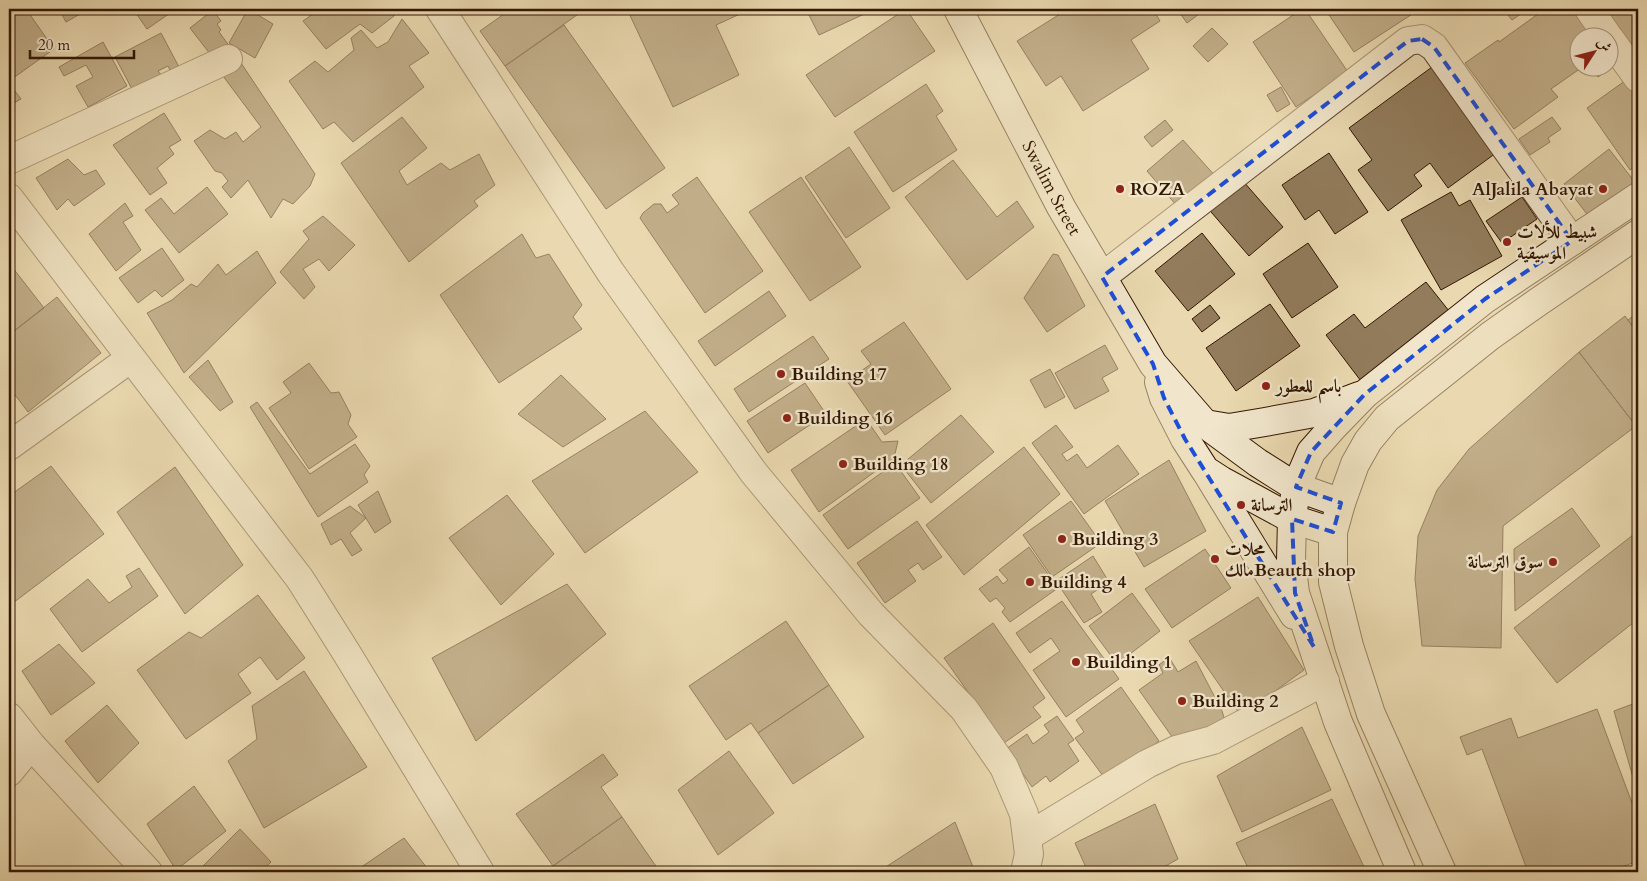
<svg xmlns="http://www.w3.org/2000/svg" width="1647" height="881" viewBox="0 0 1647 881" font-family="Cardo,Amiri,serif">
	<rect width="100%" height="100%" fill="#ead9b0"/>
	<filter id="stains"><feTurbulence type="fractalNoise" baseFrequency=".004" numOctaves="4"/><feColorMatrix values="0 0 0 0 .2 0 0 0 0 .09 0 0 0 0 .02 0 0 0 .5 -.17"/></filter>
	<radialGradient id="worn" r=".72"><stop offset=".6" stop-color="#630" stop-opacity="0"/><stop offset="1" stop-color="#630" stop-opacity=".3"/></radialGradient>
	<path fill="#927c5c" stroke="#331702" d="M9,9H26L54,49L9,81Z
		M59,9H89L66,22Z
		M133,9H176L147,29Z
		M248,9L273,24L255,58L229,43Z
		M320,9H397L394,16L372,33L360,24L326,49L303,21Z
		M511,9H583L584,10L505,66L480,31Z
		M627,9H751L716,25L739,75L673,107Z
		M806,9H875L819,35Z
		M906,9L935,51L835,117L806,75Z
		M1068,9H1153L1160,21L1131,40L1149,69L1083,111L1061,76L1046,86L1017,41Z
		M1177,9H1206L1187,23Z
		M1302,9H1305L1348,72L1296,107L1253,42Z
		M1325,9H1420L1354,52Z
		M1503,9H1528L1512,20Z
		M1534,9H1584L1598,38H1580V68H1581L1551,89L1558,97L1514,129L1465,63L1498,40L1499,42L1538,14Z
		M1618,9H1638V62L1605,18Z
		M213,10L221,21L217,24L221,30L219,32L230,47L214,59L190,28Z
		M402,19L429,53L409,66L424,87L353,142L334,122L323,129L289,81L315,61L328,72L354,50L351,38L361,30L377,48L388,42Z
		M564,25L665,168L606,209L505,66Z
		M1212,28L1228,44L1208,62L1193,46Z
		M161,33L179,67L171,72L168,66L158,71L162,76L133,91L115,57Z
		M103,42L127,86L88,107L76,86L93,77L86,65L64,76L59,67Z
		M1610,52L1617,63L1598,77L1592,68H1610Z
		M241,63L315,174L310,186L293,204L283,199L271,218L248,180L231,198L222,187L228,181L222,173L215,171L194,141L210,130L225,139L236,132L243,142L261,127L223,76Z
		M1432,67L1496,153L1448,188L1430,163L1414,175L1422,186L1388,211L1358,170L1372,160L1349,128Z
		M1629,78L1638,91V164L1630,170L1587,108Z
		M926,84L943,111L936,116L957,150L893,192L854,132Z
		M12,87L21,99L9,106V89Z
		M1281,87L1290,104L1277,112L1267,95Z
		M164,113L181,140L169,147L174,154L157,168L167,183L150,195L113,145Z
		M402,117L427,148L399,171L407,185L441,163L450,170L479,154L495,185L474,201L478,206L409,262L341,163Z
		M1552,117L1561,129L1548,138L1550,142L1530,155L1519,139Z
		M1165,120L1173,130L1152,147L1144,137Z
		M1183,140L1217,178L1230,166L1283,227L1249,256L1199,198L1183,213L1147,171Z
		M849,147L890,208L846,238L805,177Z
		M1609,149L1638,186L1596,226L1564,184Z
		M1329,153L1368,212L1335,234L1319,210L1305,220L1282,185Z
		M68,159L84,175L96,170L105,184L74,206L68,199L57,210L36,178Z
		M953,160L997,217L1017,201L1034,227L967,280L905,197Z
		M697,177L763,271L705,313L640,218L643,213L654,204H661L667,213L679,204L672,195Z
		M801,177L861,267L810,301L749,212Z
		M207,187L228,214L179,253L145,210L161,198L174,214Z
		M1451,192L1459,206L1470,200L1502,256L1441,290L1401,220Z
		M1522,197L1537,219L1502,243L1486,221Z
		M125,203L133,216L123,222L141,250L116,271L89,234Z
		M323,216L355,245L329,271L319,259L303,269L315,287L304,299L280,272L309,239L303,231Z
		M1202,233L1235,274L1188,311L1155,271Z
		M522,234L536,258L549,254L582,305L573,317L582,329L499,383L440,295Z
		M1308,243L1338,287L1292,318L1263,274Z
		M162,248L184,280L162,297L155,290L138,303L119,278Z
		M257,251L276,283L184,373L147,313L172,300L191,284L197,287L218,264L226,275Z
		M1053,254L1058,255L1085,306L1047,332L1024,298Z
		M9,263L44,308L9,335Z
		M1426,282L1457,321L1367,389L1326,335L1354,314L1365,328Z
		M769,291L786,316L715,366L698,341Z
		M57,297L101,353L28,412L9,387V335Z
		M1270,304L1300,346L1236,391L1206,348Z
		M1210,305L1220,318L1202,332L1192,319Z
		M1638,312V334L1628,320Z
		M1625,316L1638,334V424L1636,426L1579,352Z
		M904,322L951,389L885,435L847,381L871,364L861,351Z
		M813,336L829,359L749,412L734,389Z
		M1105,345L1118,369L1102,378L1109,391L1075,409L1055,373Z
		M1579,352L1636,426L1503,526L1501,648L1422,646L1415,579L1418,536L1437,490L1469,449Z
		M208,360L233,402L220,411L189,377Z
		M309,363L331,393L339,392L351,415L348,424L357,437L309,469L269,408L291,393L283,382Z
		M1050,369L1065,397L1045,408L1030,380Z
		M561,375L606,419L563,447L518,414Z
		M805,383L826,414L768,453L747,421Z
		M257,402L310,474L355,444L370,466L364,475L368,482L318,517L250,407Z
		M645,411L698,472L585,553L532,481Z
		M961,415L994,452L931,503L901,465Z
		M866,419L882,442L898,441L894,458L819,512L791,470Z
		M1056,425L1073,447L1062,454L1067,461L1077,454L1087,468L1118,445L1139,474L1084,514L1032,443Z
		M1024,447L1060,494L964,575L926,525Z
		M1169,460L1206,531L1144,567L1105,501Z
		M895,463L920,498L848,549L823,515Z
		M51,466L104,534L9,606V496Z
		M175,467L243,565L185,614L117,512Z
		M378,491L391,522L375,533L358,505Z
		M507,495L554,554L501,605L449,538Z
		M1071,501L1101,543L1052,577L1023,535Z
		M350,506L366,518L350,533L362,550L352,556L341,539L331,545L321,524Z
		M1572,508L1600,546L1515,611L1514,549Z
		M917,521L942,557L923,570L918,563L908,570L916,581L885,603L857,563Z
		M1638,531V619L1557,683L1514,628Z
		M1029,547L1058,588L1010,622L1002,612L1005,608L996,598L990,602L979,589L997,576L1003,584L1008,580L999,570Z
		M1205,549L1231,588L1172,628L1145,589Z
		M1093,556L1109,582L1091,594L1102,612L1084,623L1056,581Z
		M139,568L158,596L82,652L50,609L88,579L109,603L132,587L126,576Z
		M567,584L606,634L476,741L432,658Z
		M1132,593L1160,631L1117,664L1089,626Z
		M258,595L305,658L277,680L260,657L238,674L251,693L186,739L137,670L189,632L201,638Z
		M1258,597L1304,670L1241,716L1189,641Z
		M1062,601L1119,679L1066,717L1033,670L1060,651L1051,638L1030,653L1016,633Z
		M786,621L829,685L758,733L751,723L726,740L689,686Z
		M993,623L1045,698L1033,707L1041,717L1004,743L944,658Z
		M59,644L95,683L51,715L22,671Z
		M1169,657L1178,672L1196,661L1222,711L1226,724L1175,741L1139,690L1163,673L1159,665Z
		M304,671L367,767L264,828L228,761L257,739L252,706Z
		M829,685L864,737L793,784L758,733Z
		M1121,687L1159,741L1106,780L1075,738L1084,732L1076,720Z
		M1638,702V795L1614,711Z
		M107,705L139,743L98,783L65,741Z
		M1597,709L1638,819V861L1608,872H1528L1482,749L1467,755L1460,737L1511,718L1518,738Z
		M1057,716L1074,740L1068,744L1079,761L1050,782L1046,776L1032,787L1006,749L1027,734L1033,744L1049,732L1044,725Z
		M1302,727L1331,790L1242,832L1217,776Z
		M729,751L774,813L718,855L678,790Z
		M603,754L618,775L601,787L622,817L553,866L516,814Z
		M194,786L226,831L176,870L147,824Z
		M1332,799L1365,869L1357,872H1250L1236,843Z
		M1155,804L1178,859L1155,872H1088L1075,843Z
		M622,817L660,872H557L553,866Z
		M955,822L975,872H878Z
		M240,829L271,862L261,872H197Z
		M404,838L430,872H354Z"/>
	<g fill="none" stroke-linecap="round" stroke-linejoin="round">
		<defs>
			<path id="street" d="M440,9L611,273L754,473L871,614L964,709L1004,767L1024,814L1029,854L1025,872
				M1589,9L1609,38
				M1610,39L1638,78
				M9,160L228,59
				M9,198L300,579L346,652L480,872
				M1102,277L1408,41L1422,39L1434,47L1572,241
				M9,446L131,358
				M9,717L31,745L148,872
				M9,772L31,745
				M1027,837L1147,764L1176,750L1213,740L1325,681"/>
			<g id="secondary">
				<path id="s1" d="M958,9L1061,207L1153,364L1205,424L1258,463L1296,487L1341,503"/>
				<path d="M1159,382L1164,398L1185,439L1205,470L1222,481L1292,519L1333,532"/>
				<path d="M1205,424L1229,428L1265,422L1314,413L1359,396"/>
				<path d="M1207,473L1294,615"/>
				<path d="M1402,872L1338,722L1295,593L1291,560L1292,519L1296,487L1311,452L1333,427L1365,394L1485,299L1638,197"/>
				<path d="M1442,872L1371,714L1349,646L1333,582V532L1341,503L1355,464L1368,441L1387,418L1490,336L1538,302L1638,234"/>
			</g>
		</defs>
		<use href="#street" stroke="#61482e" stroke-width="30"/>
		<use href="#secondary" stroke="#331702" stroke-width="30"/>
		<use href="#street" stroke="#f1e6cc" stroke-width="28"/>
		<use href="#secondary" stroke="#f1e6cc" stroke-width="28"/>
	</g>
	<path d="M0 0H1647V881H0ZM1422,39L1434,47L1572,241L1485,299L1365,394L1311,452L1296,487L1341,503L1333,532L1292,519L1295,593L1314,647L1185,439L1164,398L1153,364L1102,277L1408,41Z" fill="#ead9b0" fill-opacity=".55" fill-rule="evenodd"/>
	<path fill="none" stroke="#1d4ed8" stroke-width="4" stroke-dasharray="10 6" stroke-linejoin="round" d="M1422,39L1434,47L1572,241L1485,299L1365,394L1311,452L1296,487L1341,503L1333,532L1292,519L1295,593L1314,647L1185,439L1164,398L1153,364L1102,277L1408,41Z"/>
	<g fill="#8f2418" stroke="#f1e6cc" stroke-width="2">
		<circle cx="1120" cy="189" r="5"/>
		<circle cx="1603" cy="189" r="5"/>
		<circle cx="1507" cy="242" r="5"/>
		<circle cx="781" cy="374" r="5"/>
		<circle cx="1266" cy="386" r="5"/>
		<circle cx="787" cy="418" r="5"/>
		<circle cx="843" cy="464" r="5"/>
		<circle cx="1241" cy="505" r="5"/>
		<circle cx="1062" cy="539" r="5"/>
		<circle cx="1215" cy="559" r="5"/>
		<circle cx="1553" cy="562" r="5"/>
		<circle cx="1030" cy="582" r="5"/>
		<circle cx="1076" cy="662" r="5"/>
		<circle cx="1182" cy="701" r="5"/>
	</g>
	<g text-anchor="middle" stroke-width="4.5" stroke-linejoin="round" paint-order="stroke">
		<g font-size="18" fill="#331702" stroke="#f1e6cc">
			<text dy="6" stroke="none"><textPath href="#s1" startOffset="202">Swalim Street</textPath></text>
		</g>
		<g font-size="18" font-weight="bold" fill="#331702" stroke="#f1e6cc" text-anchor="start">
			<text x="1130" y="195">ROZA</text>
			<text x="1593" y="195" text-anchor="end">AlJalila Abayat</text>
			<text x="1517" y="238">شبيط للألات<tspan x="1517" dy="21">الموسيقية</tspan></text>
			<text x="791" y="380">Building 17</text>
			<text x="1276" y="392">باسم للعطور</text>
			<text x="797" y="424">Building 16</text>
			<text x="853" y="470">Building 18</text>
			<text x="1251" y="511">الترسانة</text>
			<text x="1072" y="545">Building 3</text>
			<text x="1225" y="555">محلات<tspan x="1225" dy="21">مالكBeauth shop</tspan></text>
			<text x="1543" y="568" text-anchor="end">سوق الترسانة</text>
			<text x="1040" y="588">Building 4</text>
			<text x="1086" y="668">Building 1</text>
			<text x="1192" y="707">Building 2</text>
		</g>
	</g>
	<rect width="1647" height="881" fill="none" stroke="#ead9b0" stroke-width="30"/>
	<rect x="10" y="10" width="1627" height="861" fill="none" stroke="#331702" stroke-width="2.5"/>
	<rect x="15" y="15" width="1617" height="851" fill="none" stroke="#331702"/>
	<g transform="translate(1594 52) rotate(54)"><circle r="24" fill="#f1e6cc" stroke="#a5937b"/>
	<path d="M0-4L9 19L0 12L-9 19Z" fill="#8f2418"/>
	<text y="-8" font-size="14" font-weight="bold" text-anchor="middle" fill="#331702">ش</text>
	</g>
	<path d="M30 50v8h104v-8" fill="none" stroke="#331702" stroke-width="2.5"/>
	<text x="38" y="50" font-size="15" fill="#331702" stroke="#f1e6cc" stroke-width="4" paint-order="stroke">20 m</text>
	<rect width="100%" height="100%" filter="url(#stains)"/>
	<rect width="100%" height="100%" fill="url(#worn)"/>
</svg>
